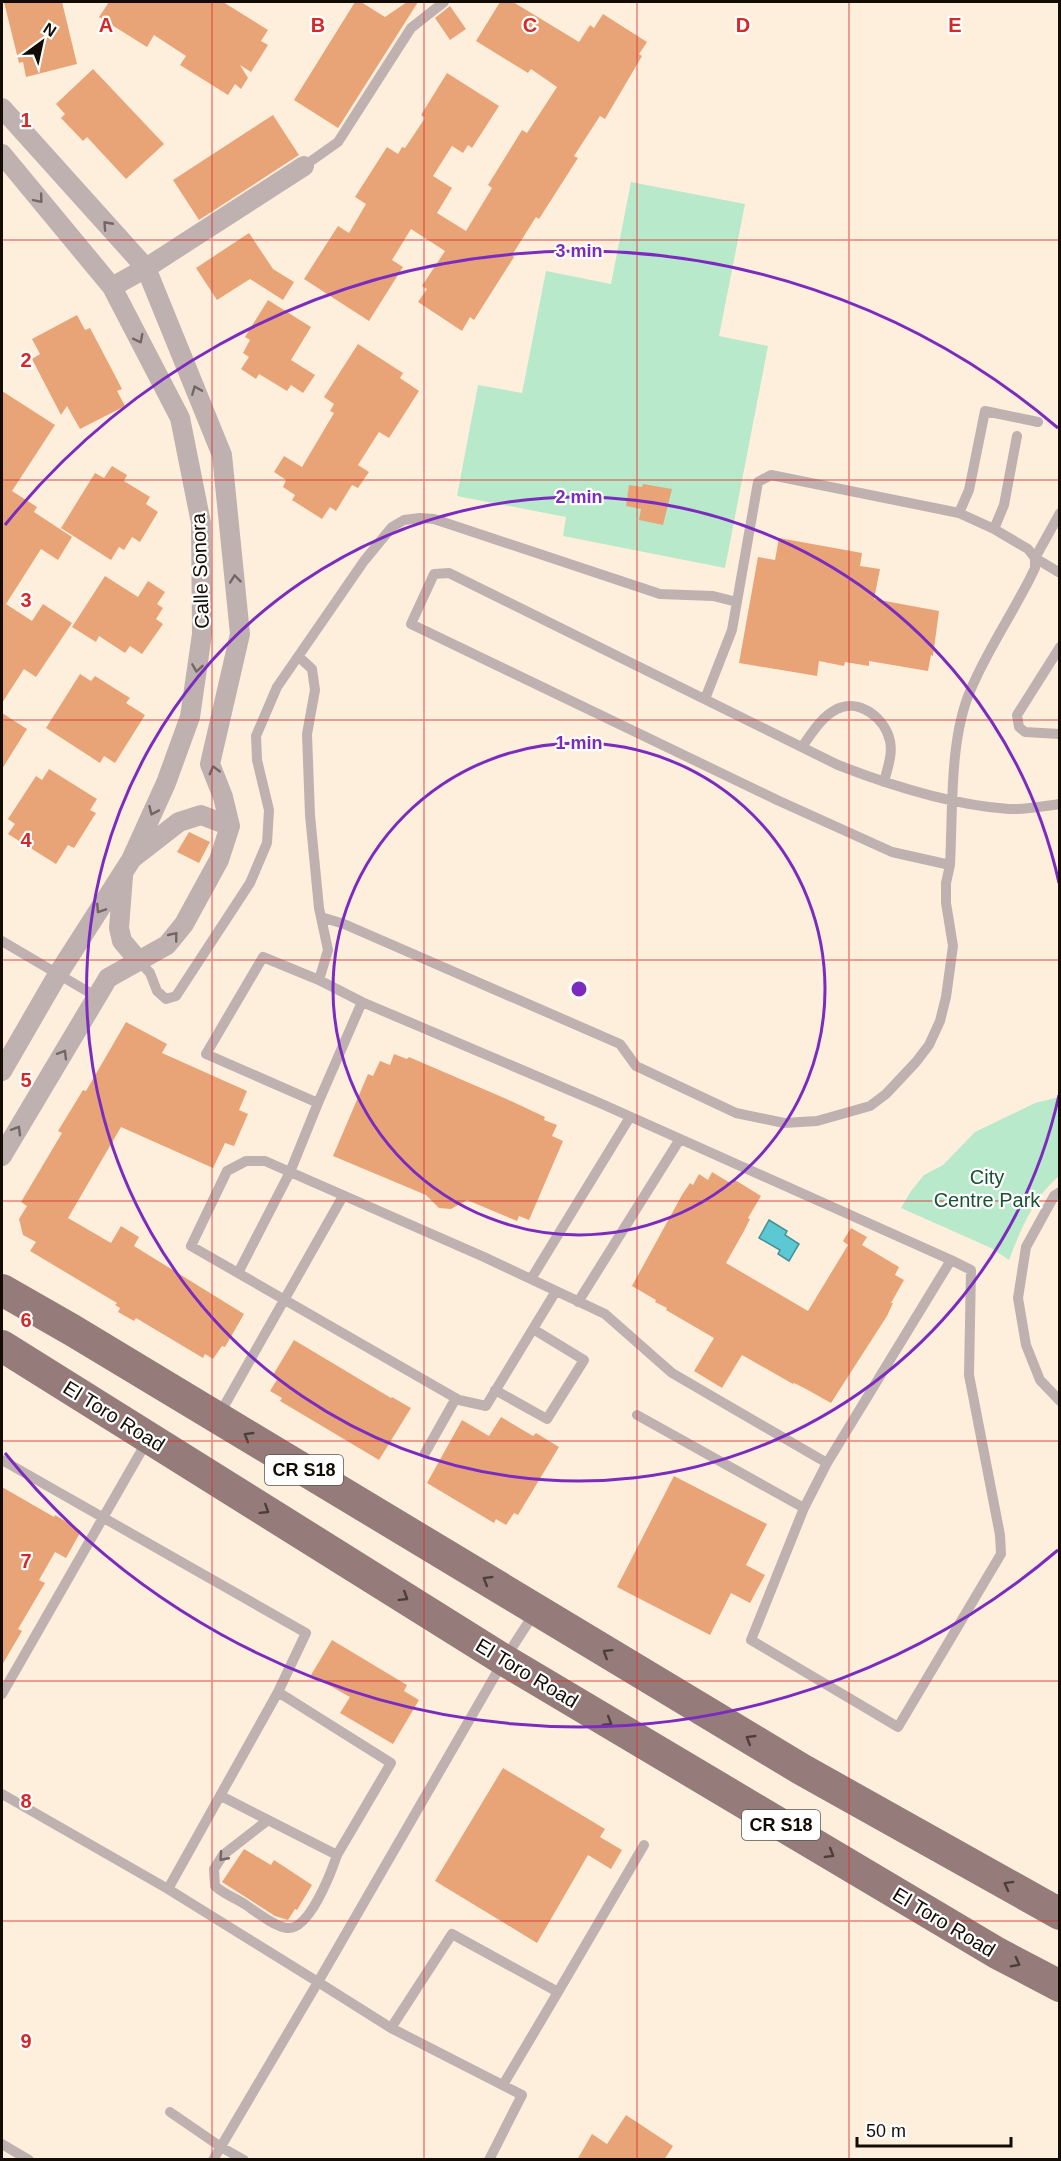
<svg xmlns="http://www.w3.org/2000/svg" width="1061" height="2161" viewBox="0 0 1061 2161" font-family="Arial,sans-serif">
	<rect width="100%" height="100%" fill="#feefdd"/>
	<path fill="#b8e9cb" d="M631,182L745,204L719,336L768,346L725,568L563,536L566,517L457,496L478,385L522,393L546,271L611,284Z
		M1059,1097V1176C1034,1197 1021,1229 1009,1260L991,1248L901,1208L911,1191L924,1175L943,1165L975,1132L1035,1103Z"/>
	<path fill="#5bc8d3" stroke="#459095" stroke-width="1.5" d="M769,1220L787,1231L785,1235L799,1244L789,1261L778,1254L780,1250L759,1238Z"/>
	<path fill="#e8a477" d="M4,2H62L77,64L26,77L23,62L19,63Z
		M109,2H223L268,30L261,41L268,45L251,72L240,65L248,78L241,89L235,84L228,95L180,65L186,56L154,35L147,47L99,17Z
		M355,2H361L385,17L407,2H418L338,128L294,100Z
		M500,2H513L579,42L590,25L594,28L603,14L647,42L639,54L642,56L605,119L600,116L574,156L578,158L539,219L536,217L512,255L514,257L474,320L470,317L462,331L418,302L427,289L422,286L445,251L411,229L392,260L403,267L369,321L304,279L338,226L349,233L366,204L355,197L387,147L398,154L402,147L405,148L425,118L421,115L447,73L499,106L472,148L468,145L463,153L452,146L433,176L452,188L437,213L466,231L492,188L488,185L522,130L527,133L557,87L531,69L528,73L476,41Z
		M450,6L466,29L450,40L435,18Z
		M93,69L164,144L126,179L87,137L83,141L61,118L65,114L56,104Z
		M273,115L299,155L199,220L173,180Z
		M249,233L273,269L294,282L283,300L250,279L217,300L196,268Z
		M268,300L311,327L291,360L315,375L303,393L291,385L287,391L259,374L256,379L241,369L249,357L243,353L250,340L245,337Z
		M77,315L85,330L90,328L110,366L122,389L117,391L125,406L80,429L67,406L61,415L32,359L40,354L32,339Z
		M358,344L403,373L400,378L419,391L389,438L379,432L358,465L369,472L358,488L352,485L336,511L330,507L322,519L292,500L295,495L283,487L286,480L274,472L284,456L302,467L334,413L330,411L334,404L324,397Z
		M2,391L55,425L12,491L37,507L34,512L72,537L58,560L41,549L6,604L32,621L43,604L72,623L36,677L24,669L2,703Z
		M112,466L127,475L124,481L150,497L146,504L158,512L140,542L132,537L124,550L119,547L111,560L61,528L95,473L104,478Z
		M643,484L672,489L663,525L639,520L641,509L626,506L629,485L642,487Z
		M779,538L862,553L860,566L880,569L874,599L939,611L933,656L931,655L928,671L869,661V666L845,662L844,666L819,661L817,676L739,663L758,557L775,560Z
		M105,576L138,597L148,581L165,592L157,604L163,608L156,619L163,624L142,654L130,646L125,653L99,636L96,642L72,627Z
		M80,674L91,681L95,676L130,698L126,703L145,715L115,763L104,756L100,763L46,728Z
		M2,713L27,729L2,769Z
		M49,769L97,799L90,810L96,813L74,848L68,845L56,864L8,834L15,824L8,819L36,776L42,780Z
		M189,832L210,842L199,863L177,852Z
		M126,1022L167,1044L162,1053L247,1091L239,1110L248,1114L234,1146L225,1143L213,1168L121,1127L68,1218L111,1243L121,1226L139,1237L134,1246L244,1314L225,1347L222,1346L213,1359L205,1354L203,1358L136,1318L134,1321L118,1312L120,1308L115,1305L117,1303L30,1251L36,1242L23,1235L19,1219L27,1206L21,1202L62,1133L58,1131L83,1090L86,1091Z
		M394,1054L407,1059L409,1057L511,1101L545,1117L544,1120L557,1125L552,1136L563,1141L529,1220L519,1216L517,1221L467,1200L451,1209L439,1208L426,1195L333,1156L368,1074L373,1076L380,1061L390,1065Z
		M712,1172L732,1184L735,1180L761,1196L748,1218L750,1219L744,1231L726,1263L808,1311L848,1245L843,1241L851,1228L867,1237L862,1245L899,1267L895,1275L904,1280L891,1303H893L887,1316L831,1403L806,1389L794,1383L793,1384L742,1355L722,1388L694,1371L714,1338L666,1310L667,1308L655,1302L656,1300L632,1286L682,1195L690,1183L693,1185L699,1174L708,1180Z
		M294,1340L391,1398L392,1397L411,1408L379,1460L280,1401L282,1398L270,1391L278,1378L273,1375Z
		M501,1417L533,1436L536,1433L559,1447L518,1515L514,1513L506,1525L496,1519L494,1523L427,1483L462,1420L489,1436Z
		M674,1476L767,1524L746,1565L765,1575L750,1603L731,1593L710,1635L617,1587Z
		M2,1487L54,1517L55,1515L81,1531L66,1558L55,1552L39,1580L45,1583L18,1629L22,1631L2,1665Z
		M332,1640L407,1685L404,1691L419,1700L393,1744L340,1713L350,1697L311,1675Z
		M503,1768L605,1829L600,1837L622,1850L611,1869L588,1855L537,1943L435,1881Z
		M244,1849L271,1865L274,1860L312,1885L297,1910L295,1909L288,1920L275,1916L222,1882Z
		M626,2115L673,2146L664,2160H577L592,2134L607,2144Z"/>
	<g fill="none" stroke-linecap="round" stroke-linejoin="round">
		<path stroke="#c0b1b1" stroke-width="10" d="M304,166L338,142L411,28L444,2
			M959,513L969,490L985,411L1038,422
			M1060,513L1035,558L1060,573
			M994,529L1004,505L1017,436
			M1060,647L1017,715L1019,727L1025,732L1060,734
			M299,657L312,669L315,690L307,734L310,815L319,908L328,950L319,980
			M802,747C812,733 821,717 837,709C859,698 885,718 890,741C893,755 887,769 884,782
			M950,865L892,852L777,800L411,624L434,574L449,573L838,765C892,786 951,805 1009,809C1025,810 1044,806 1060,804
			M321,917L344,924L620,1044L636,1066L736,1113L784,1123L817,1121L870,1106L886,1094L916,1062L929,1045L940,1021L946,997L953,946L946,903V883L950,865C953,811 949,738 971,689C989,646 1016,609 1035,568V558L1028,549L994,529L959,513L771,475L758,482L732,630L705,699
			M2,941L97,997
			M138,960L150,973L157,991L166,999L176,996L250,883L267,843L269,810L257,760L256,736L277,687L364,561L392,527L404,520L420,518L434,519L660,594L713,596L737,602
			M362,1002L319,980L263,957L206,1054L318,1103L362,1002L602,1104L951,1260L827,1463L804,1508L751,1640L898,1727L1001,1554L1000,1535L969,1375L971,1270L951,1260
			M1060,1192L1054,1196L1026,1247L1018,1298L1026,1345L1040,1380L1060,1401
			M238,1273L290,1172L318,1103
			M531,1279L630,1117
			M556,1291L486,1406L459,1400L191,1246L227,1171L246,1161H265L484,1257L605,1314L672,1373L827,1463
			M578,1302L680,1139
			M495,1390L547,1419L584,1360L533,1329
			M219,1415L343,1196
			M637,1415L804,1508
			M425,1453L456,1398
			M2,1460L306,1633L278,1692L168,1889L2,1794
			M2,1694L147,1441
			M221,1796L337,1855L391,1763L278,1692
			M268,1820L223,1855L214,1869L215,1886C225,1895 236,1898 246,1905C256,1912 275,1927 287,1928C309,1931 331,1873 337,1855
			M168,1889L318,1982L213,2160
			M391,2028L452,1934L558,1992L644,1845
			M503,2085L558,1992
			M170,2112L221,2147L244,2160
			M2,2144L29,2160
			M489,2160L522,2095L391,2028L318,1982L504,1660L535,1612"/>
		<path stroke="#c0b1b1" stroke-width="20" d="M2,108L146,268L222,455L240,634L210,764L223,797L230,826L219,860L184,924L167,945L108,978L2,1156
			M2,154L112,287L180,418L201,523L202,634L190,717L166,783L131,860L58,974L2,1071
			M112,287L146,268L304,166
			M134,857L179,822L201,815L230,826
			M123,876L119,928L122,941L138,960"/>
		<path stroke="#957c7b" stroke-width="32" d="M2,1290L72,1330L801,1769L1060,1914
			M2,1346L504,1660L997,1953L1060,1986"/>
	</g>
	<defs><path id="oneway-chevron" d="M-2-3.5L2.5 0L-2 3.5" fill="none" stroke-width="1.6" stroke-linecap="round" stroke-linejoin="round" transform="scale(1.5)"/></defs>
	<g stroke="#726764">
		<use href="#oneway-chevron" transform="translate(39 199) rotate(50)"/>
		<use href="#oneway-chevron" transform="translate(107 225) rotate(-132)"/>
		<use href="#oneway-chevron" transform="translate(139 339) rotate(63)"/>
		<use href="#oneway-chevron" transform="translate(196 390) rotate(-112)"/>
		<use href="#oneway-chevron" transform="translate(235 579) rotate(-96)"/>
		<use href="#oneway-chevron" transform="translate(197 668) rotate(99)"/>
		<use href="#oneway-chevron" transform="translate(214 770) rotate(-105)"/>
		<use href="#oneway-chevron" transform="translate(153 811) rotate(114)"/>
		<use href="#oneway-chevron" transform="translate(100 909) rotate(123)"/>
		<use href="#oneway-chevron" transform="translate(174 936) rotate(-51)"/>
		<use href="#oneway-chevron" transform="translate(63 1054) rotate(-59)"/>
		<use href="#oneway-chevron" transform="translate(17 1130) rotate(-59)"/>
		<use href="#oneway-chevron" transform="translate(223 1857) rotate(132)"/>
	</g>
	<g stroke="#4d3e3a">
		<use href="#oneway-chevron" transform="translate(248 1436) rotate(-149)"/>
		<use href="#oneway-chevron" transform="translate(265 1510) rotate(32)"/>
		<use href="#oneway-chevron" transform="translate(487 1580) rotate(-149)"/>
		<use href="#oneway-chevron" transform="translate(404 1597) rotate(32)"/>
		<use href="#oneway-chevron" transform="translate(607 1653) rotate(-148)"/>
		<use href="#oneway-chevron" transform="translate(608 1722) rotate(31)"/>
		<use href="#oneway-chevron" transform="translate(750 1739) rotate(-149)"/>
		<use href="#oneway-chevron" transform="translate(830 1854) rotate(31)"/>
		<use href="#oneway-chevron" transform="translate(1008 1885) rotate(-151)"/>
		<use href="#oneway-chevron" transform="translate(1016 1963) rotate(28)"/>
	</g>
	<path fill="none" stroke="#d62828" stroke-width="1.5" stroke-opacity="0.55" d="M212,2V2160M424,2V2160M637,2V2160M849,2V2160M2,240H1060M2,480H1060M2,720H1060M2,960H1060M2,1201H1060M2,1441H1060M2,1681H1060M2,1921H1060"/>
	<g fill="none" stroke="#7b2cbf" stroke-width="3">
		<circle cx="579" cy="989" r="246"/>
		<path d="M1059 1095A492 492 0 1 1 1059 883"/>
		<path d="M1058 1550A738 738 0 0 1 5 1453M5 525A738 738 0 0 1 1058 428"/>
	</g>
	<g text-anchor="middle" stroke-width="4.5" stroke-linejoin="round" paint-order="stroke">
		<g fill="#fff" stroke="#595550" stroke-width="1.5">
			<rect x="265" y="1455" width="78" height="30" rx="4.5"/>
			<rect x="742" y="1810" width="78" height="30" rx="4.5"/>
		</g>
		<g font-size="18" font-weight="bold" fill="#120c05">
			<text x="304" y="1476">CR S18</text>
			<text x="781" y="1831">CR S18</text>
		</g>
		<g font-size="20" fill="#120c05" stroke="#fff">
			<text transform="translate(200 571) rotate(-92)" y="7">Calle Sonora</text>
			<text transform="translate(114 1416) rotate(32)" y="7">El Toro Road</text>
			<text transform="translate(527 1673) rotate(31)" y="7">El Toro Road</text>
			<text transform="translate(944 1922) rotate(31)" y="7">El Toro Road</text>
		</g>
		<g font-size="20" fill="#175234" stroke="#fff">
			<text x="987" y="1184">City<tspan x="987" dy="23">Centre Park</tspan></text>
		</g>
	</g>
	<g font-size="20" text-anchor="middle" font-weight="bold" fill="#d62828" stroke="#fff" stroke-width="4.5" stroke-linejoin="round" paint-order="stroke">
		<text x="106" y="32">A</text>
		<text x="318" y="32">B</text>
		<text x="530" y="32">C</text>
		<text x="743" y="32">D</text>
		<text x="955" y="32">E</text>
		<text x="26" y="127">1</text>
		<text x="26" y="367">2</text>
		<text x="26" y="607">3</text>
		<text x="26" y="847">4</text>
		<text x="26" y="1087">5</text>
		<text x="26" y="1327">6</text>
		<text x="26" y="1568">7</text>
		<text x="26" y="1808">8</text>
		<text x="26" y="2048">9</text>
	</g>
	<circle cx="579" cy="989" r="9" fill="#7b2cbf" stroke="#fff" stroke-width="3"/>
	<g font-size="18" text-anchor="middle" font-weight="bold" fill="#7b2cbf" stroke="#fff" stroke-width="4.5" stroke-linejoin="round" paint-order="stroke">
		<text x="579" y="257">3 min</text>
		<text x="579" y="503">2 min</text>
		<text x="579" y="749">1 min</text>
	</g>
	<rect width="1061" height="2161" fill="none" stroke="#120c05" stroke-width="6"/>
	<g transform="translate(42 42) rotate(33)" stroke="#ffffff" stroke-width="4.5" paint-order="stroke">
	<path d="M0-4.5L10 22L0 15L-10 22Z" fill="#120c05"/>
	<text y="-9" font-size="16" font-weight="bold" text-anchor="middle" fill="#120c05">N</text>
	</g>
	<path d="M857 2137v9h154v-9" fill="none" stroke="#120c05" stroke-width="3"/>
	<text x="866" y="2137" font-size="18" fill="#120c05" stroke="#ffffff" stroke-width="4.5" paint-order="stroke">50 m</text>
</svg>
